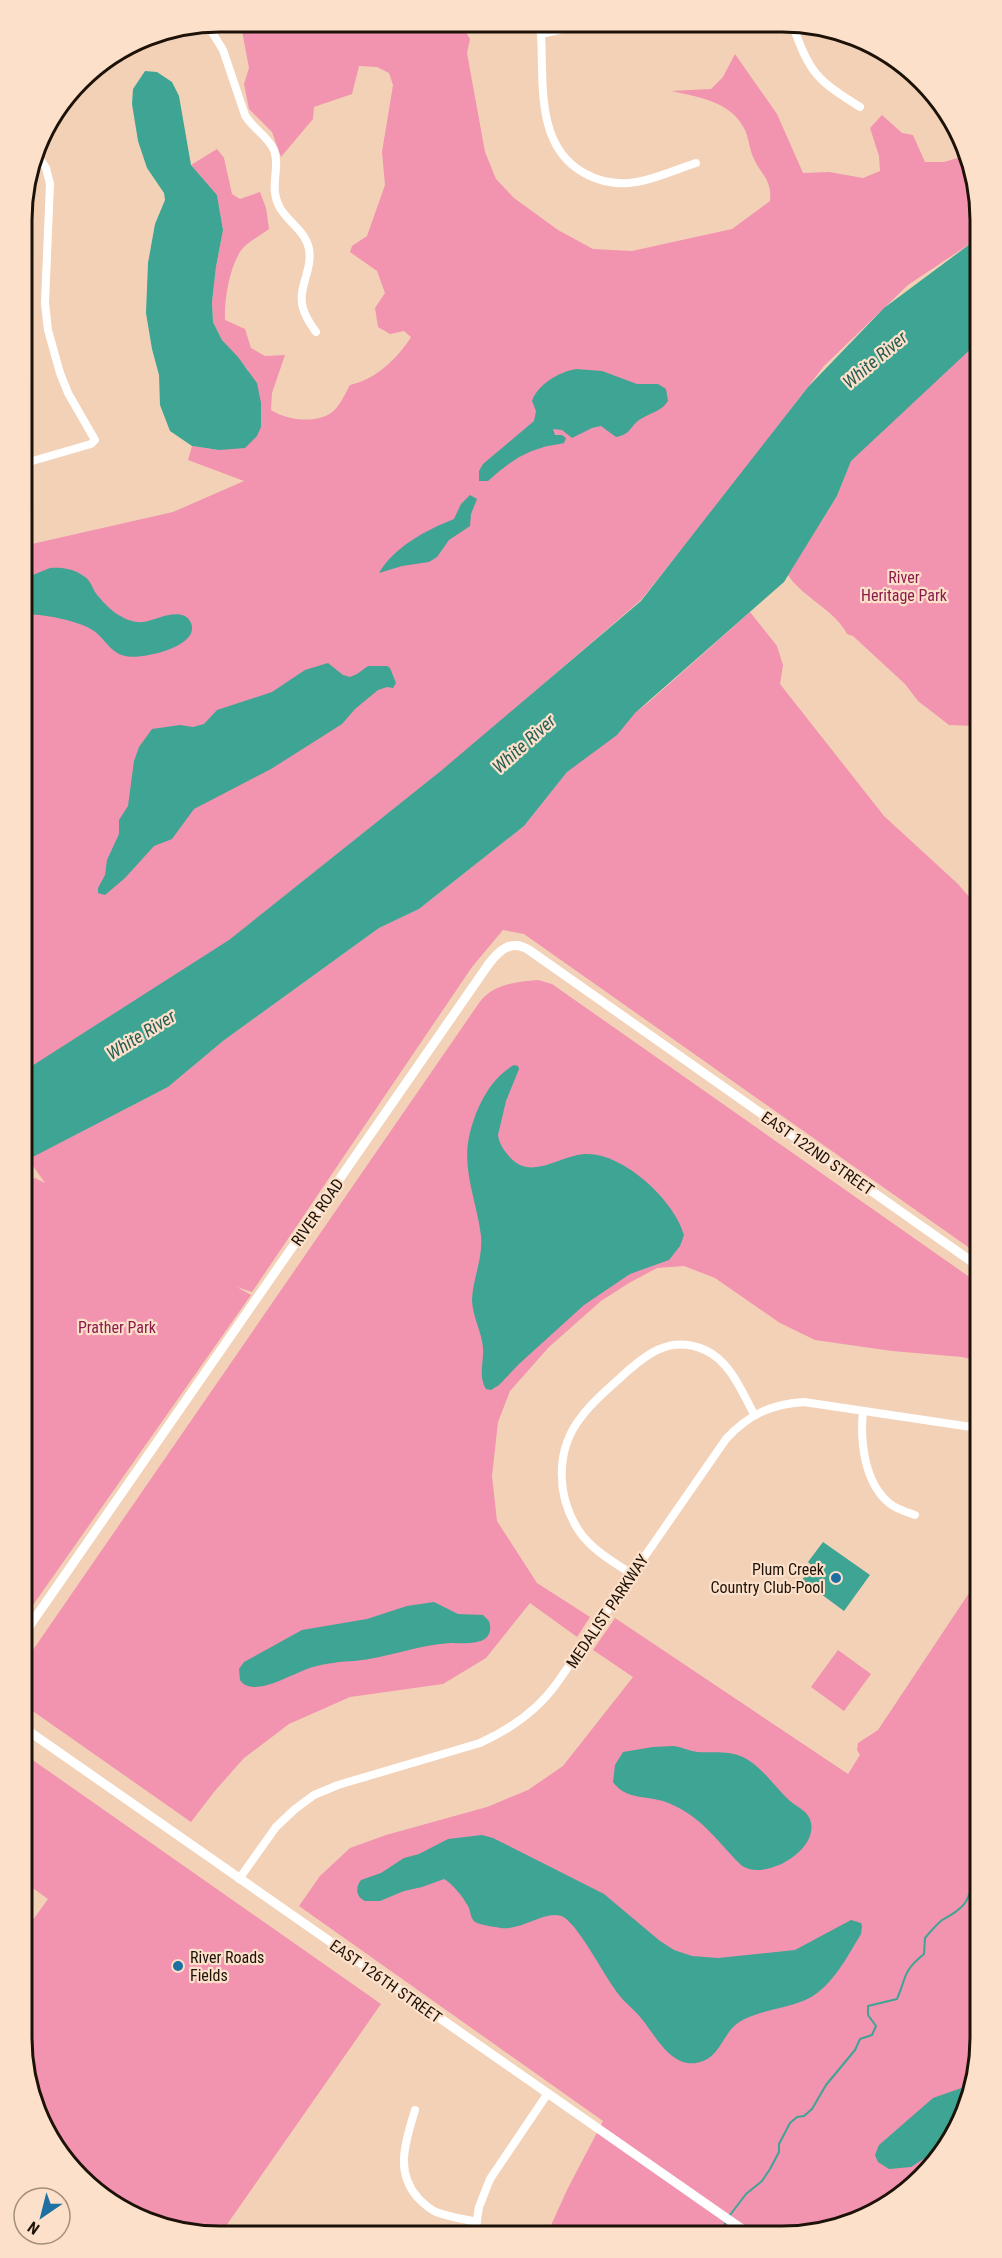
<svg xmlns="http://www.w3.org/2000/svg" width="1002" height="2258" viewBox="0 0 1002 2258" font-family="'Roboto Condensed',sans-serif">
	<rect width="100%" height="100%" fill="#f3d1b7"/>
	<path fill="#f293b0" d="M234,21L461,23L470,39L467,53L485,152L496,179L514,198L558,230L593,249L632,251L732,229L770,201C772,180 762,176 754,159C749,149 749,137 744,128C730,101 698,97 671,91L711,89L723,77L735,54L777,114L803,173L829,172L863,178L880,171L879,156L870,128L882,115L902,133L913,135L925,162H944L964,156L961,140L974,168V241L908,285L824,366L725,495L641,600L455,760L218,949L64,1051L24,1071L23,546L173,512L244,481L188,460L192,446L219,450L248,370L222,340L213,322L212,302L216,267L223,230L217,195L191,165L217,149L224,158L232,194L240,199L260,192L266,208L269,229C261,235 253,239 246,245C230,259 224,300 225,320L245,329L251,348L265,356L285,355L272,393L271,410C286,420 315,424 331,413C339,408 345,394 350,385C375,380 398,358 411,337L404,331L390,334L378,327L375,308L385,293L377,271L350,252L352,246L367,236L385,185L382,152L393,85L389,73L377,67L359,66L352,94L314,107L313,119L281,157L272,132L249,109L244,84L249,68L242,31Z
		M975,341L976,726L949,725L918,701L905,684L853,636L847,634C835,610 802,597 788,575L837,496L853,455Z
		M750,612L777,646L783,665L780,684L884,816L958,884L977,906L978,1254L524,934L503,930L472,967L252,1292L237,1287L251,1295L26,1615L25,1181L35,1178L45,1183L28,1159L168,1087L223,1041L379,928L419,909L524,826L578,758L650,701Z
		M538,980L552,984L978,1283V1361L962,1357L892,1351L815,1340L780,1323L715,1278L684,1266L657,1268L629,1283L601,1301L549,1347L510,1391L498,1422L492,1476L497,1521L537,1583L590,1617L577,1637L530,1603L486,1658L443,1684L350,1697L289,1724L244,1758L214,1792L191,1822L27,1707L26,1660L479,1003C493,984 515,982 538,980Z
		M979,1578L981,2052L966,2114L932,2169L893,2204L834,2230L548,2232L567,2190L603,2121L299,1906L320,1876L350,1848L386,1835L487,1807L528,1790L563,1766L633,1677L593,1650L615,1618L848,1774L860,1755L857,1750L858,1743L878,1730Z
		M838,1650L871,1674L844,1711L811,1687Z
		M27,1756L381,2004L221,2233H181L88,2188L54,2149L28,2090L27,1928L48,1899L27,1884Z"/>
	<path fill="#3ea493" d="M145,71L157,72L172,82L179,96L191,165L217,195L223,230L216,267L212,302L213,322L222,340L238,357L257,383L261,403V427L257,436L245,448L219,450L192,446L170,431L160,405L159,375L152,349L146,313L148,263L155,224L165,200L164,193L147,168L138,141L132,104L133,89Z
		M974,241L975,345L851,461L837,496L784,582L635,713L617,735L567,772L524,826L419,909L379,928L223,1041L168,1087L25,1161L24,1071L229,940L442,770L641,601L808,387L884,308Z
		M576,369L602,371L637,384H658L666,389L668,401C661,412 649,413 639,420C629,428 631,434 616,437L601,426L592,428L572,438L562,430L553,429L555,435H562L566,438L564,443C556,445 548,445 541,448C519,454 504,467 488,481H479V471L483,464L534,421L536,411L532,401C538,384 559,372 576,369Z
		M470,495L477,499L471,514L470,526L449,540L437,557L429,562L402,566L379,573C394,547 426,530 454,519L461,504Z
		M50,568C62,567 75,569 85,577C90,580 92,587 95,592C106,607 124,624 144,622C156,620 183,605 191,623C201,647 140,660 125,656C111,653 105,639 94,631C78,620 42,614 23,614V579Z
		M328,663L343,675L350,677L357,674L368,666H387L390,668L396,683L393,688L387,687L378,690L355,709L342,724L271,769L194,809L172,839L154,846L125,878L105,895L98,893V888L105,875L107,860L119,834V820L128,806L134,761L139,747L152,729L180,725L193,727L204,724L217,710L272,692L305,670Z
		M514,1065L518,1066L519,1069L506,1101L498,1135C499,1143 503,1149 508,1155C530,1183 559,1155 585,1154C623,1152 675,1201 684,1235L680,1246L669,1260L630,1274L584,1305L519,1364L499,1385L491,1390L486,1389C478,1377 484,1361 483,1348C482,1332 472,1316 472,1299C473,1279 483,1258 481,1236C477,1202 462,1171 469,1137C475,1110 489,1079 514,1065Z
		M823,1542L870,1575L844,1611L802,1580L812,1566L808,1562Z
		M434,1602L458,1614L483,1615L489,1621C491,1627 491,1633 486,1638C478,1645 459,1643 450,1643C417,1645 387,1658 354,1661C343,1661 323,1664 313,1667C296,1671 253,1700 240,1680L239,1669L244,1662L302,1630L367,1619L407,1606Z
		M674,1746C682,1747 689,1751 697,1752C712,1753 728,1750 743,1757C761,1766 775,1787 790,1801C798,1808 809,1811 811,1823C817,1852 763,1882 741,1865C715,1839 699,1813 663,1801C645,1796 625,1799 613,1782L615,1765L623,1752L653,1747Z
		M482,1835L493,1838L604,1894L660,1941L674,1950L692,1956L718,1958L795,1950L851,1920L861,1923L862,1926L861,1934C847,1957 830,1991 803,2001C785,2008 765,2010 747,2018C722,2028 724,2053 703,2061C673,2073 656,2036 641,2018C633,2008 621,2000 614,1988C602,1971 580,1929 565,1918C549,1907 523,1931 501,1928C495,1927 480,1925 475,1922C470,1918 471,1911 468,1906C463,1897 452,1883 444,1879L422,1887L404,1891L380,1901H365C356,1897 355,1888 361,1880L381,1873L404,1858L419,1854L448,1839Z
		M973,2084L966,2114L948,2143L911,2167L889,2169L878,2162L875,2155L879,2145L933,2098Z"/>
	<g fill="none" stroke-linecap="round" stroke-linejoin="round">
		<path stroke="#3ea493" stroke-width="2" d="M730,2215L746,2194L762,2181L770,2169L779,2152V2144L790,2123L797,2117L804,2116L812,2109L826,2085L855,2050L860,2039L872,2035L876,2026L868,2015V2006L897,1999C907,1976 902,1972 924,1954L925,1938C930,1932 936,1925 942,1920C951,1915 959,1911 965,1903C974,1890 972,1873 980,1862
			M721,2231L727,2220"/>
		<path stroke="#fff" stroke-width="8" d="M537,23L541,34C544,82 535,146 584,173C598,181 614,184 629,183C651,181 674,170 696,163
			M207,24L223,50L245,115C252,128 268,136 274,150C281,169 268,186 280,208C289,223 306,232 309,249C313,270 297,288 303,308C305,317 311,325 316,332
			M793,25C808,72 818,81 860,107
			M541,34L590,23
			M22,464L91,444L95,440L68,393L60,373L48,330L45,303L50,184L46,168L36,153
			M863,1411C860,1441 864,1482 889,1503C896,1509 906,1512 915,1515
			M632,1574C613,1562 591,1549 579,1531C556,1496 555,1449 582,1416C593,1401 607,1390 621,1377C645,1355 670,1334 705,1350C730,1361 742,1392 754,1414
			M239,1879L276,1827L295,1809L314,1795L338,1785L480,1743C511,1729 537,1711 557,1683L726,1439C748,1415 771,1404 804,1402L978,1428
			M415,2110C406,2141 394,2171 418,2198C423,2203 429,2209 436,2212C449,2217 464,2219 477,2222
			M475,2232L479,2207L490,2179L548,2093"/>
		<path stroke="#fff" stroke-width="9" d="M26,1631L488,965C499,950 511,939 529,950L978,1266
			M27,1730L745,2231"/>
	</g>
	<g fill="#1d70a1" stroke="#fce0ca" stroke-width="2">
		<circle cx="836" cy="1578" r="6"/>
		<circle cx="178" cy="1966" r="6"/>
	</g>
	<g text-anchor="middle" stroke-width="4.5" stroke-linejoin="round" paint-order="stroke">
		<g font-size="16" fill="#8c1b4c" stroke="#fce0ca">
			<text x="904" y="583">River<tspan x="904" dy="18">Heritage Park</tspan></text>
			<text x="117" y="1333">Prather Park</text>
		</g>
		<g font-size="16" fill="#1d1208" stroke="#fce0ca">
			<text transform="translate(818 1153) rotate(35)" y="6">EAST 122ND STREET</text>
			<text transform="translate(317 1212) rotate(-55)" y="6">RIVER ROAD</text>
			<text transform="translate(607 1611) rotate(-56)" y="6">MEDALIST PARKWAY</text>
			<text transform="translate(386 1981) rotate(35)" y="6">EAST 126TH STREET</text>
		</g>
		<g font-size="16" fill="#1d1208" stroke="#fce0ca" text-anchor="end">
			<text x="824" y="1575">Plum Creek<tspan x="824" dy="18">Country Club-Pool</tspan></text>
			<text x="190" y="1963" text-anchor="start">River Roads<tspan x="190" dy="18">Fields</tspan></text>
		</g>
		<g font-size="18" font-style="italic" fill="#275f55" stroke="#fce0ca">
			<text transform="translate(875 360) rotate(-40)" y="6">White River</text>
			<text transform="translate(524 744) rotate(-42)" y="6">White River</text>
			<text transform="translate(141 1035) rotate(-32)" y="6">White River</text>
		</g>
	</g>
	<path d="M0 0H1002V2258H0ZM220 32H782A188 188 0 0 1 970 220V2038A188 188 0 0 1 782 2226H220A188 188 0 0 1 32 2038V220A188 188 0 0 1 220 32Z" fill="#fce0ca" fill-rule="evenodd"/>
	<path fill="none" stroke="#1d1208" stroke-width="3" d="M220 32H782A188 188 0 0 1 970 220V2038A188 188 0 0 1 782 2226H220A188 188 0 0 1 32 2038V220A188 188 0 0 1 220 32Z"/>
	<g transform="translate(42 2216) rotate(215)"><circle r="28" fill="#fce0ca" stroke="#a38e7c" stroke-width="1.5"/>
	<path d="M0-4.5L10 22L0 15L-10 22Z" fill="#1d70a1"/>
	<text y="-9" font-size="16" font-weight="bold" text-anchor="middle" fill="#1d1208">N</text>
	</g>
</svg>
